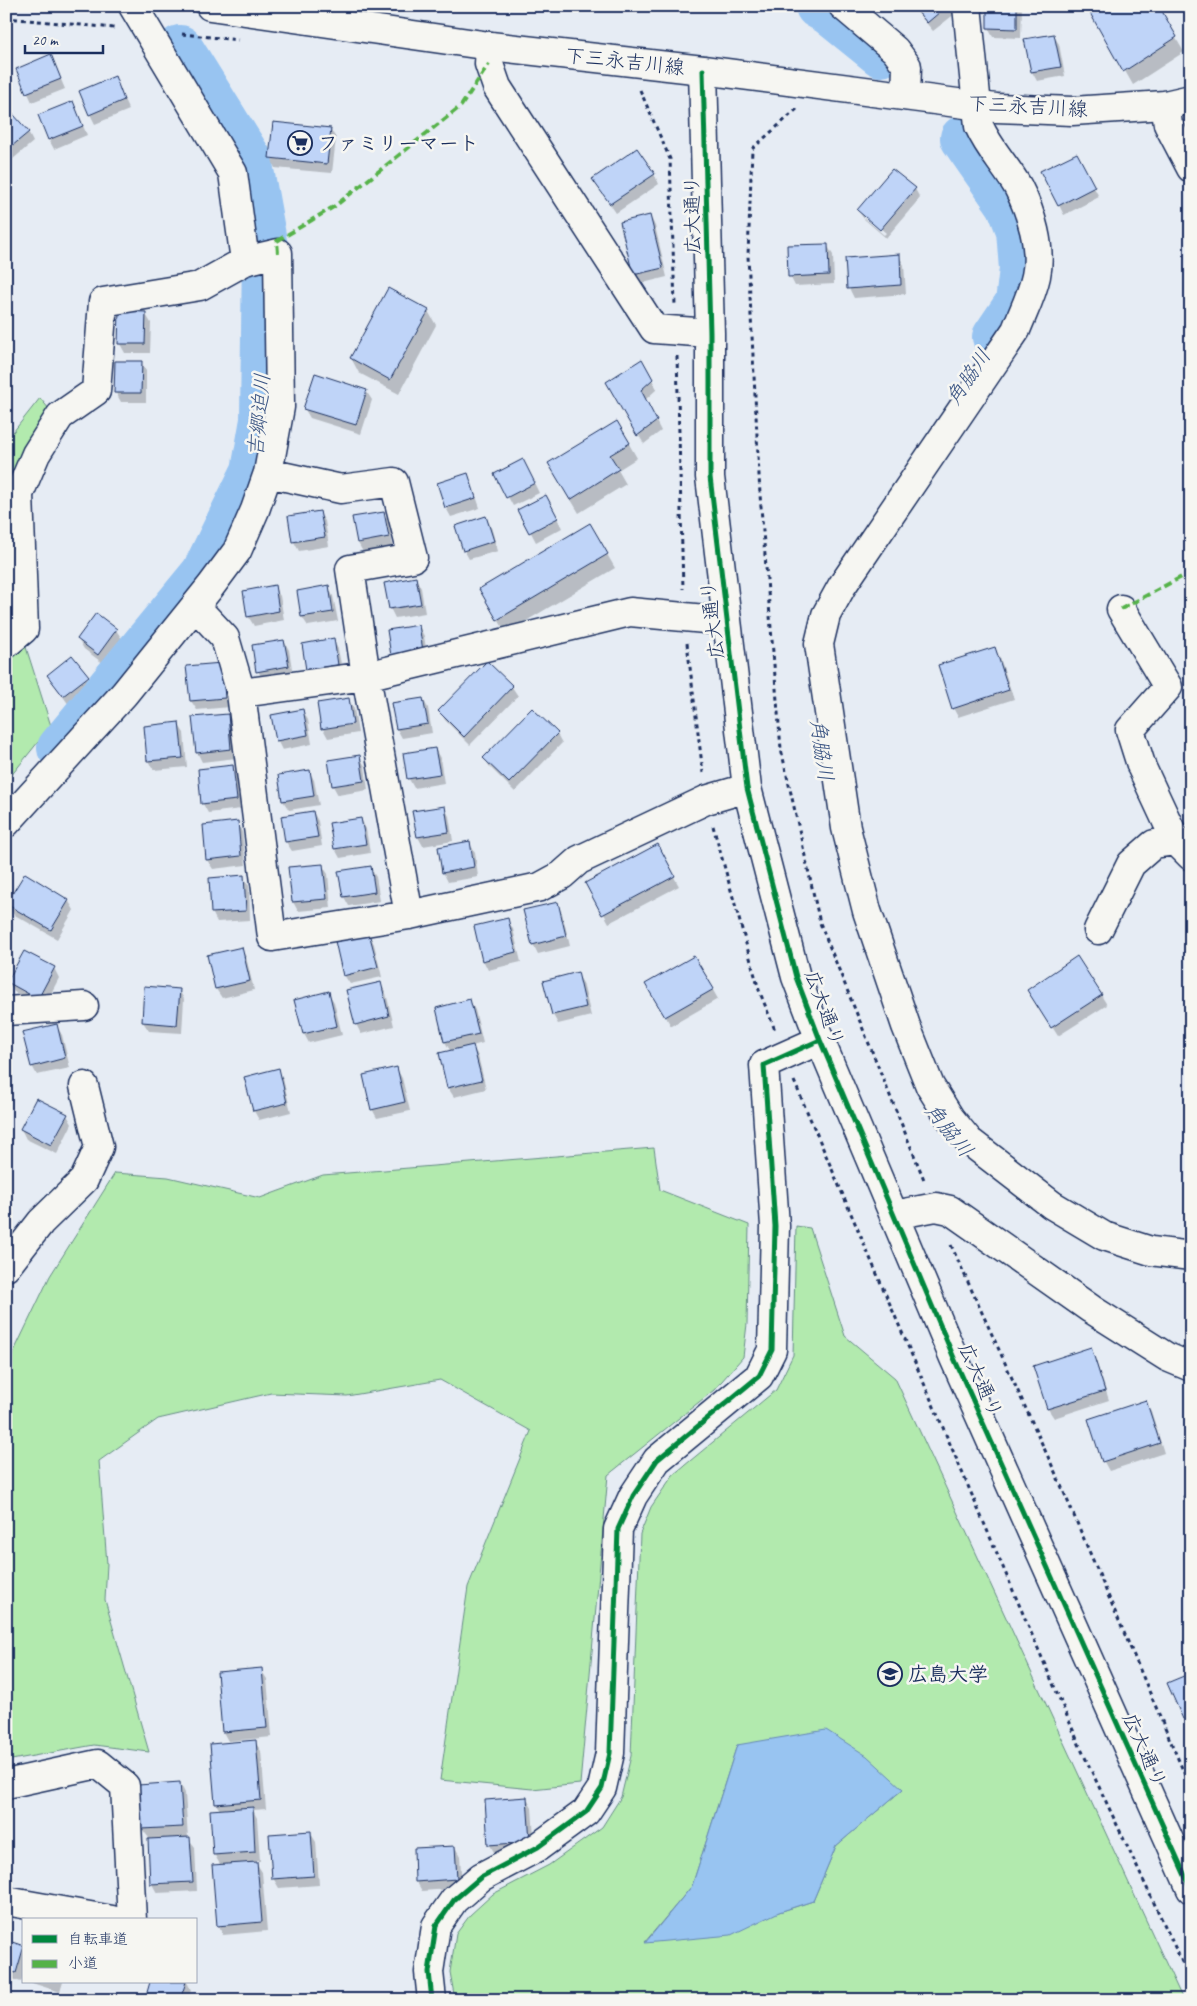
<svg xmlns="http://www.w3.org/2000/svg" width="1197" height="2006" viewBox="0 0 1197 2006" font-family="Caveat,'Klee One',sans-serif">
	<rect width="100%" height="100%" fill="#e6ecf4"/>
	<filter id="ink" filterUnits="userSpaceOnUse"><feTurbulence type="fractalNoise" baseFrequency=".02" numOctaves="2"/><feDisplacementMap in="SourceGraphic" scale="10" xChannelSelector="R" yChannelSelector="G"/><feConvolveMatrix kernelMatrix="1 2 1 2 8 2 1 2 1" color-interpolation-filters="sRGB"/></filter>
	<g filter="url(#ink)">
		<path fill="#b2eaae" stroke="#668c86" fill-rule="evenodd" d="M40,398L54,415L6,479V441Z
			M6,523L9,623L6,626Z
			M24,641L51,726L6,782V658Z
			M654,1148L660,1190L749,1225L747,1324L743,1357L714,1390L608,1475L580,1784L532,1789L440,1780L468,1587L531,1431L440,1380L347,1396L271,1393L158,1419L99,1461L107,1564L105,1600L149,1752L94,1745L6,1761V1368L50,1276L115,1173L168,1177L260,1198L323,1175Z
			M796,1226L810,1228L845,1336L895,1378L1183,2000H455L450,1972L456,1934L470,1915L493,1894L549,1865L602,1827L621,1797L631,1756L640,1534L651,1507L673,1475L776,1390L793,1355ZM737,1745L903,1789L836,1846L813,1901L779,1912L645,1942L692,1886Z"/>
		<path fill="#98c4f1" stroke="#6688b6" d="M826,1730L867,1756L903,1789L836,1846L813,1901L779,1912L731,1935L645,1943L692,1886L737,1745Z"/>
		<path fill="#0003" fill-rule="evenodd" d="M309,6H346V8Z
			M508,6H516L511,10Z
			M553,6H567L559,13Z
			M912,6H952L956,13L933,31Z
			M988,6H1022L1021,38L993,37L988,28Z
			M1157,6L1184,52L1133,85L1092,13Z
			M1053,35L1059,44L1065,76L1037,81L1032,72Z
			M51,56L65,89L32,102L17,69Z
			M114,78L129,110L95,124L90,114Z
			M73,103L87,135L54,149L49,140Z
			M6,108L28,132L33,142L6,165Z
			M274,123L330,129L336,138L332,173L275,168L270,158Z
			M1082,164L1099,197L1064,215L1059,205Z
			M654,174L659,184L616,213L599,188Z
			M915,189L920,198L886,238L864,219L858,210ZM864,214L886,233L884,235L864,218Z
			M650,216L655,226L667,277L639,284L634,274Z
			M827,245L833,255L834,284L795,286L790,276Z
			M899,256L904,265L906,294L854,298L849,288Z
			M428,311L436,325L399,394L359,373L351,358Z
			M145,313L151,323L150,353H125L120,344Z
			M141,362L146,371V402H121L116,393Z
			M647,370L657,389L645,400L661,431L644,444L608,383Z
			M366,391L372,400L361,434L310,418L304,408Z
			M617,423L637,458L618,470L626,484L579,513L558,478Z
			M528,470L539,493L513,506L496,475Z
			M467,474L472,484L480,508L451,517L446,508Z
			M551,506L562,528L536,542L519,510Z
			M319,512L325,521L329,546L299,551L294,542L289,517Z
			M384,513L389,522L393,547L363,552L358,543Z
			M486,517L491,527L498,551L469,559L464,550Z
			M590,525L615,568L506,633L481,590Z
			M416,579L421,588L425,613L395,618L390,608Z
			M274,587L280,596L284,620L254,626L248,616Z
			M328,587L333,596L338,621L308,626L302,617L298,592Z
			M96,615L116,630L122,639L104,664L84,649L78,639Z
			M419,626L424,636L428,660L398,665Z
			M333,640L338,649L343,674L313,679L307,669Z
			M284,641L289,650L293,675L263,680L258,671Z
			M995,648L1000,658L1014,699L958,717L953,708Z
			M72,657L93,686L69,705L48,675Z
			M487,663L512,687L518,696L470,745L445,720L440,711Z
			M221,664L230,707L197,710L191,701L188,667Z
			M348,699L354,709L358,733L328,738L323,729L318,704Z
			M423,699L428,708L432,733L402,738L397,729Z
			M303,711L308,720L312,744L282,750L277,740Z
			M227,715L232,724L236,758L202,762L197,752Z
			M178,724L184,733L187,767L154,770L148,761Z
			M557,734L562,743L515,792L490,767L484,758Z
			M435,749L440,758L444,783L414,788L409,779L405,754Z
			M359,756L365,766L368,790L338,795L333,786L329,761Z
			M232,766L238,776L241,809L208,813L203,804Z
			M309,771L314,780L319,805L289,810L283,801Z
			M444,807L449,816L453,841L423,846L418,837Z
			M313,812L318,821L322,846L292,851L286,842L283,817Z
			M361,819L366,829L370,853L340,858L335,849L331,824Z
			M237,822L242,832L246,865L213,869L207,860Z
			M469,843L475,852L478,877L448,882L443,872Z
			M657,846L679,886L609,923L587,883Z
			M322,865L328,874L331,908L298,911L293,902L289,868Z
			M370,867L376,877L380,901L349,906L344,897L340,872Z
			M243,877L249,886L250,920L217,922L212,912Z
			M68,900L74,910L57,939L13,914L8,904Z
			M557,903L562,913L570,946L538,954L533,944Z
			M507,919L513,929L521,962L488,970L483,960Z
			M369,934L374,944L382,977L350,984L344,975Z
			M241,948L246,957L254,990L222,998L216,989L209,956Z
			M694,957L718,999L671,1026L647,984Z
			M54,968L59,978L44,1007L14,992L8,982Z
			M577,974L583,983L591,1016L558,1024L553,1015L545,982Z
			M380,983L386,993L394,1026L361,1034L356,1024Z
			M179,990L184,999L182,1033L149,1031L143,1022Z
			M328,993L334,1002L342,1035L309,1043L304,1034L296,1001Z
			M1101,995L1107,1005L1058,1036L1034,999Z
			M470,1001L475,1010L483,1043L472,1046L478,1056L486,1089L454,1097L448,1088L451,1052L445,1042Z
			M56,1025L62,1035L70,1068L37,1075L32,1066Z
			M396,1068L402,1078L410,1111L377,1118L372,1109Z
			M278,1070L283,1079L291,1112L259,1120L254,1111L246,1078Z
			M67,1115L72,1124L57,1154L26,1139L21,1129Z
			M1090,1348L1095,1358L1109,1400L1054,1418L1048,1409L1035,1366Z
			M1145,1402L1151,1411L1164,1453L1109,1471L1104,1462L1090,1420Z
			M261,1670L267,1679L272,1737L228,1741L223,1732Z
			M1191,1674V1730L1184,1718Z
			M255,1742L261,1751L266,1809L253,1810L257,1818L260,1861H255L262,1872L267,1931L223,1935L218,1925L221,1866L214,1854L220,1810L216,1804Z
			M180,1783L185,1793L188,1838L195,1847L197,1891L157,1893L152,1884L149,1838L142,1829L139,1786Z
			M527,1799L532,1808L535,1852L495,1854L490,1845Z
			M310,1832L316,1842L319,1885L279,1888L273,1878Z
			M455,1847L460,1856L462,1888L422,1891L416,1881Z
			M6,1941L24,1947V1974L21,1982L6,1977Z
			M29,1982H63L60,1992Z
			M152,1982H187L191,1990L188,2000H150L147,1996Z"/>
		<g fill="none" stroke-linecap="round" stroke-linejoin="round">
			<path stroke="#98c4f1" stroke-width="46" d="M818,6L829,12L881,54
				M963,138L1009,204L1019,230L1022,269L1018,303L995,337
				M60,748L204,573L254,471L263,420L265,247L249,159L180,48"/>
		</g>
		<path fill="#bfd4f8" stroke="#1b2f5e" d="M913,6H947L927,23Z
			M987,6H1017V29L987,28Z
			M1102,6H1159L1177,37L1123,72L1090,13Z
			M1054,34L1061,67L1031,72L1024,39Z
			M51,54L61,79L26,93L16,69Z
			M115,76L124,100L89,115L79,91Z
			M73,101L83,126L48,140L38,115Z
			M6,106L29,132L6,151Z
			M273,122L331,128L327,164L269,158Z
			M637,148L655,174L610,204L592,179Z
			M1077,153L1095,187L1058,206L1040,171Z
			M892,169L916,188L880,230L857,210Z
			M650,215L663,268L633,275L620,222Z
			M828,244L829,275L788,277L787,245Z
			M900,254L901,285L847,289L845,258Z
			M388,288L429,310L390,380L350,358Z
			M119,311L146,312L145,344H118Z
			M642,359L653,379L641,390L657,421L637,436L606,382Z
			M115,361H142L141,393H114Z
			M315,373L367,390L356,425L303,409Z
			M617,421L630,443L610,455L619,469L570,500L548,463Z
			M523,459L535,483L506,498L494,474Z
			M468,473L476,498L445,508L437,483Z
			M546,495L558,518L529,533L517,510Z
			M320,511L325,537L292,542L288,516Z
			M384,512L389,537L357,543L352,517Z
			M486,516L494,541L463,551L455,526Z
			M590,523L608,554L497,620L479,589Z
			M416,577L421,604L389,609L384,583Z
			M275,585L279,611L247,617L243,591Z
			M329,585L333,612L301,617L297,591Z
			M96,613L117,629L98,655L77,639Z
			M419,625L423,651L391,656L387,630Z
			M334,638L338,665L306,670L302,644Z
			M284,640L289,666L256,672L252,645Z
			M995,647L1009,690L952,709L938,665Z
			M72,655L89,676L63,696L47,675Z
			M487,661L513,686L464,737L438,711Z
			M222,663L225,698L190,701L186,666Z
			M349,698L353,724L321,729L317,703Z
			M423,698L428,724L396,729L391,703Z
			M532,708L558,733L509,783L483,758Z
			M303,709L308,735L276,741L271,715Z
			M228,714L231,749L196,753L192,717Z
			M179,722L183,758L147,761L144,726Z
			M435,748L440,774L407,779L403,753Z
			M360,755L364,781L332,786L328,760Z
			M233,765L237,800L201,804L198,769Z
			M310,770L314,796L282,801L278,775Z
			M445,806L449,832L417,837L412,811Z
			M313,811L318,837L285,842L281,816Z
			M361,818L366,844L334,849L329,823Z
			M238,821L241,856L206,860L203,825Z
			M470,841L474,867L442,873L438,847Z
			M658,844L675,876L602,915L585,883Z
			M323,864L327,899L292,902L288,867Z
			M371,866L375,892L343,897L338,871Z
			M25,873L69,900L51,930L6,904Z
			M244,875L246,911L211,913L209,878Z
			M558,902L566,936L532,945L523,910Z
			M508,918L516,952L482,961L474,926Z
			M369,933L378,967L343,976L335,941Z
			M242,947L250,981L215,989L207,955Z
			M24,951L55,967L38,999L7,982Z
			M694,956L714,989L665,1017L645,984Z
			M1077,956L1102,995L1051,1028L1027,990Z
			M578,972L586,1007L552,1015L543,981Z
			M381,982L389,1016L355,1025L346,990Z
			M144,986L180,989L177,1025L142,1022Z
			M329,991L337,1026L303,1034L294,1000Z
			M470,999L479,1034L444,1042L436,1008Z
			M57,1024L65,1058L31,1067L22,1032Z
			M473,1045L482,1080L447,1088L439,1053Z
			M397,1067L405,1102L371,1110L363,1075Z
			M279,1068L287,1103L253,1111L244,1077Z
			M36,1098L68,1114L51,1145L20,1129Z
			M1091,1347L1105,1391L1047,1409L1033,1366Z
			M1146,1400L1160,1443L1102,1462L1088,1419Z
			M1191,1493V1515L1183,1496Z
			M262,1668L267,1728L222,1732L217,1672Z
			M1191,1673V1715L1183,1719L1167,1683Z
			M256,1740L261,1800L215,1804L210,1744Z
			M180,1782L183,1827L141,1829L138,1785Z
			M527,1797L530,1842L488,1845L485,1800Z
			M253,1807L255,1852L213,1855L210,1810Z
			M311,1831L314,1876L272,1879L269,1834Z
			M190,1837L193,1882L150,1884L148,1839Z
			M455,1846L457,1879L415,1882L414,1848Z
			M257,1862L262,1922L217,1926L212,1865Z
			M6,1940L24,1946L16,1973L6,1970Z
			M150,1982H186L180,2000H158L146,1996Z"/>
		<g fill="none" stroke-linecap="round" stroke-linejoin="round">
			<defs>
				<path id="minor" d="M843,6L895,50L907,66L906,96
					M967,6L979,126C989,149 1006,166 1018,187C1031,212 1042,248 1036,276C1032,295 1023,312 1016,330L842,586L826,615L819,644L846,828L867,911L906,1026L930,1086L950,1118L969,1141L1052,1205L1104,1236L1151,1251L1191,1256
					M490,46L489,64L497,87L654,329L710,333
					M703,70L710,333V477L747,788L796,977L820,1040L954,1358L1191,1889
					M1165,105L1168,124L1191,168
					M195,606L225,638L241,693L272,937L409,915L366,676L350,569L413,558L394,482L341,489L268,473
					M1121,609L1168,687L1130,730L1142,768L1176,841L1191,856
					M6,644L24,629L19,494L36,454L60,416L96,391L103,302L200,286L245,261
					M241,693L366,676L630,612L727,621
					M6,823L124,694L211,586L237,551L255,510L268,473L280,407L278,253L245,261L233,173L133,6
					M409,915L540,887L562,875L579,860L706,800L747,788
					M1098,930L1131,864L1154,844L1176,841
					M6,1011L84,1006
					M894,1215L936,1207L950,1210L1091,1309L1167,1357L1191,1367
					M6,1267L41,1222L84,1180L99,1147L84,1086
					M6,1784L98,1764L125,1786L132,1920
					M6,1901L112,1920
					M432,2000L429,1972L436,1926L454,1900L481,1877L538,1847L586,1812L602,1788L610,1753L618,1529L633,1496L657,1460L759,1376L772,1350L775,1226L764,1065L820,1040"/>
				<path id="major" d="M210,6L490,46L703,70L996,108L1072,111L1165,105L1191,99"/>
			</defs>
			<use href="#minor" stroke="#1b2f5e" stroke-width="31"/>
			<use href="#major" stroke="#1b2f5e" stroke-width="31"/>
			<path stroke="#1b2f5e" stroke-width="3" stroke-dasharray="4 4" stroke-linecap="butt" d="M6,18L114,28
				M182,34L238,40
				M640,90L670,159L675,305
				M797,109L752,149L748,256L760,495L781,749L820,923L925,1182
				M677,356L683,589
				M687,643L703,773
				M713,826L759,990L775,1030
				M794,1081L1082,1751L1191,1981
				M951,1245L1060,1483L1191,1789"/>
			<use href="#minor" stroke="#f6f6f2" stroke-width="28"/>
			<use href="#major" stroke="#f6f6f2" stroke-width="28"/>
			<path stroke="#55b248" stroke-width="4" stroke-dasharray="8 4" stroke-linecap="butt" d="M278,253L277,241L335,206L461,106L489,64
				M1121,609L1191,572"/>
			<defs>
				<path id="cycleway" d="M703,70L710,333V477L747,788L796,977L820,1040L954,1358L1191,1889
					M432,2000L429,1972L436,1926L454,1900L481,1877L538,1847L586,1812L602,1788L610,1753L618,1529L633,1496L657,1460L759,1376L772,1350L775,1226L764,1065L820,1040"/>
			</defs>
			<use href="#cycleway" stroke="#f6f6f2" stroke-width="8"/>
			<use href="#cycleway" stroke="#00873e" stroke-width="5"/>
		</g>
	</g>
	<defs>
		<symbol id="supermarket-ring" viewBox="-11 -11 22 22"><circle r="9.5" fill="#f6f6f2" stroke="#1b2f5e" stroke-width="1.5"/><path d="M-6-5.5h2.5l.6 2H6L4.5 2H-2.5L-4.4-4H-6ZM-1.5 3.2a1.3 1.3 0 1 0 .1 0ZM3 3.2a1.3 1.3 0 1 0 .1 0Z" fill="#1b2f5e"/></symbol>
		<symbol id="university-ring" viewBox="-11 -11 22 22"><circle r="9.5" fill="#f6f6f2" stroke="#1b2f5e" stroke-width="1.5"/><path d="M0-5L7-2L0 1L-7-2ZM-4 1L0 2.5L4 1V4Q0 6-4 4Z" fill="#1b2f5e"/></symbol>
	</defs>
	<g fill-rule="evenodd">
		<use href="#supermarket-ring" x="286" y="129" width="28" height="28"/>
		<use href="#university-ring" x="876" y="1660" width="28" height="28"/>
	</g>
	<g text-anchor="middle" stroke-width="5" stroke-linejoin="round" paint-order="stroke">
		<g font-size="20" fill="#1b2f5e" stroke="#f6f6f2">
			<text transform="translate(625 61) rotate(6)" y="7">下三永吉川線</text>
			<text transform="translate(1028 106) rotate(3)" y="7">下三永吉川線</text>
			<text transform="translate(692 215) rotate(-91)" y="7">広大通り</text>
			<text transform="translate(712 620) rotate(-97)" y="7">広大通り</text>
			<text transform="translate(825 1008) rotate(70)" y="7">広大通り</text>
			<text transform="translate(981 1380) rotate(66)" y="7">広大通り</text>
			<text transform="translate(1145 1750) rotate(66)" y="7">広大通り</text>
		</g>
		<g font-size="20" font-weight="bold" fill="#1b2f5e" stroke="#f6f6f2" text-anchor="start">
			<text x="318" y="150">ファミリーマート</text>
			<text x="908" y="1681">広島大学</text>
		</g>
		<g font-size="21" font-style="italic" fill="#3a5483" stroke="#f6f6f2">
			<text transform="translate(968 377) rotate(-56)" y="7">角脇川</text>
			<text transform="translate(259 415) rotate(-85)" y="7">吉郷迫川</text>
			<text transform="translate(822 750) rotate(82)" y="7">角脇川</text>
			<text transform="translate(949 1130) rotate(51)" y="7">角脇川</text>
		</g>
	</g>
	<rect width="1197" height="2006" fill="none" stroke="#f6f6f2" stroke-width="25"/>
	<rect x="12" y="12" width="1172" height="1981" fill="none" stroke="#1b2f5e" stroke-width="2" filter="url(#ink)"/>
	<rect x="22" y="1918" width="175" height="65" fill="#f6f6f2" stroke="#9ea6b7"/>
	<rect x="32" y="1935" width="25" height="8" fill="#00873e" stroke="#9ea6b7"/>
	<text x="68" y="1944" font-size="15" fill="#1b2f5e">自転車道</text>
	<rect x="32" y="1960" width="25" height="8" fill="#55b248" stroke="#9ea6b7"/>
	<text x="68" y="1968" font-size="15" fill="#1b2f5e">小道</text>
	<path d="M25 45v8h78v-8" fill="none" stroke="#1b2f5e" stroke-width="2.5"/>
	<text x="32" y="45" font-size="15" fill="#1b2f5e" stroke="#f6f6f2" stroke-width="4" paint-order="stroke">20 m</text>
</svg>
